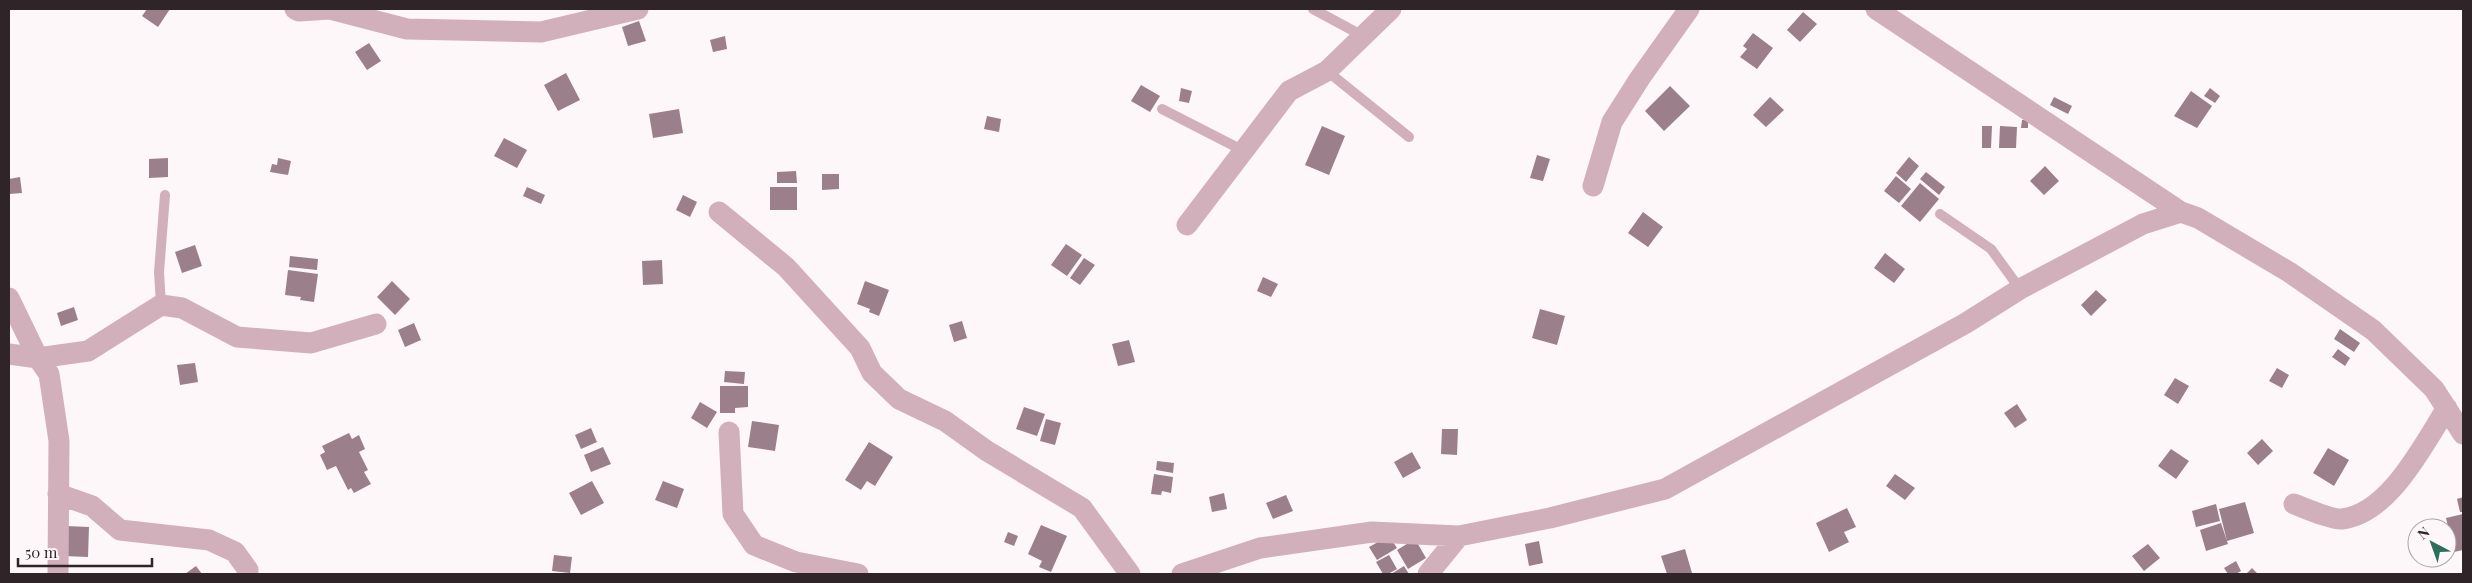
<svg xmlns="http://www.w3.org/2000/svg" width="2472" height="583" viewBox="0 0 2472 583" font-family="'Playfair Display',serif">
	<rect width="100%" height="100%" fill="#fef7fa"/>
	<path fill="#9b7f8a" d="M147,9H170L158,27L142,16Z
		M1803,12L1817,24L1800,42L1787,30Z
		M639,21L646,41L628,46L622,27Z
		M1753,33L1773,48L1757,69L1740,57L1747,49L1743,46Z
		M725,36L727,49L713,52L710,40Z
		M369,43L381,61L367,70L355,52Z
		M566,73L580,100L558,111L544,85Z
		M1141,85L1160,96L1150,112L1131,101Z
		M1670,86L1690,106L1664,131L1645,111Z
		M1181,88L1192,91L1189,103L1179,101Z
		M2210,88L2220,96L2215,103L2204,96Z
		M2191,91L2212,106L2197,128L2174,116Z
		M1770,97L1784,110L1766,127L1753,115Z
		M2054,97L2072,106L2068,114L2050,105Z
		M679,109L683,133L653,138L649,114Z
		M987,116L1001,119L999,132L984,129Z
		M2022,120H2028V128H2021Z
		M1322,126L1345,136L1329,175L1305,165Z
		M1982,126H1992L1991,148H1982Z
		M2000,126L2017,127L2016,148H1999Z
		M504,138L527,150L517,168L494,156Z
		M1537,155L1550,159L1543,181L1530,178Z
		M1909,157L1919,166L1906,182L1896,173Z
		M168,158V177L149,178V159Z
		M278,158L291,161L288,175L270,172L272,164L277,165Z
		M2045,166L2059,181L2044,195L2030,181Z
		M796,171L797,183H777V172Z
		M1926,172L1945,187L1939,195L1920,179Z
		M822,174H839V189L822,190Z
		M1896,176L1911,189L1899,203L1884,191Z
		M20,177L22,193L9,194V179Z
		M1920,183L1939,199L1920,222L1901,206Z
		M527,187L545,195L541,204L523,196Z
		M770,187H797V210H770Z
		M683,195L697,202L690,217L676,210Z
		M1643,212L1663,227L1648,247L1628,233Z
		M1066,244L1082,255L1067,276L1051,265Z
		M195,245L202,266L182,273L175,252Z
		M1885,253L1905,269L1894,283L1874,268Z
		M290,256L318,259L317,270L289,267Z
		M1084,258L1095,265L1080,285L1070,278Z
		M662,260L663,284L643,285L642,261Z
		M288,270L318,274L314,302L300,300L301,297L285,295Z
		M1263,277L1278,284L1271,297L1257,291Z
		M392,281L410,299L395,315L377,297Z
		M865,281L889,290L879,316L869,312L870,309L857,304Z
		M2096,290L2107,300L2091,316L2081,305Z
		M74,307L78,320L61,326L57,313Z
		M1540,309L1565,316L1557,345L1532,338Z
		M962,321L967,338L954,342L949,325Z
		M414,323L421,340L405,347L398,330Z
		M2340,329L2360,343L2354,352L2334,339Z
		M1129,340L1135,362L1118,366L1112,344Z
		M2338,349L2350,358L2345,366L2332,357Z
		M195,363L198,382L180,385L177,365Z
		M2277,368L2289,375L2282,388L2269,381Z
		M725,371L745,372L744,384L724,382Z
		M2175,378L2189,386L2178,404L2164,395Z
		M720,386H748V407L735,408V413H720Z
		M700,402L717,412L707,428L691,418Z
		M2017,404L2027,420L2015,428L2004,413Z
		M1024,407L1045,414L1037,436L1016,429Z
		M1046,419L1061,423L1055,445L1040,441Z
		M752,421L779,425L775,451L748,447Z
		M591,428L597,442L581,449L575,435Z
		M1442,429H1458L1457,455L1441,454Z
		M349,433L352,439L359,435L365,449L359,452L368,470L364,472L371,484L354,493L351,488L348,490L336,466L327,470L320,455L325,452L322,446Z
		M2262,439L2273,451L2258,465L2247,453Z
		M869,442L893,457L875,486L867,481L861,490L845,480Z
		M603,447L611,464L591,472L584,455Z
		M2328,448L2349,460L2334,486L2313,473Z
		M2171,449L2189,461L2176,479L2158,466Z
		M1412,452L1421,468L1403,478L1394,462Z
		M1157,461L1174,463L1173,473L1156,470Z
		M1154,474L1173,477L1171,493L1162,491L1161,495L1151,494Z
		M1895,474L1915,488L1905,500L1886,486Z
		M592,481L604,503L581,515L569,493Z
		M663,481L684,489L677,508L655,500Z
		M1224,493L1227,509L1212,512L1209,497Z
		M1286,495L1293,511L1273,519L1266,503Z
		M2463,497V512H2460L2457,499Z
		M2245,502L2254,533L2227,541L2219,509Z
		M2216,504L2220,521L2196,527L2192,511Z
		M1847,508L1856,527L1844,532L1849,542L1829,552L1816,523Z
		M2463,514V550L2454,552L2446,518Z
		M2221,523L2228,544L2206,551L2200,530Z
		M1041,525L1067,536L1051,572L1039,567L1042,561L1028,554Z
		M66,526L89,527L88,557L64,556Z
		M1008,532L1018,536L1014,546L1004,542Z
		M1389,536L1397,548L1377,560L1369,547Z
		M1415,539L1426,558L1408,569L1397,550Z
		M1539,541L1543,563L1529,566L1525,544Z
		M2148,544L2160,558L2144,571L2132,556Z
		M1685,549L1692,573L1667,574L1661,556Z
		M554,555L572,557L570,573L552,571Z
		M1389,555L1397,569L1388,574H1383L1376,562Z
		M2236,561L2241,571L2236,574H2228L2224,568Z
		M196,566L202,574H185Z
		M1404,566L1409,574H1391Z
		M2252,568L2258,574H2246Z"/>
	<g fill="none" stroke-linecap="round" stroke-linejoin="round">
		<path stroke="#d1b0bc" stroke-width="10" d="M1313,9L1363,36
			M1327,71L1409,137
			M1162,109L1244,151
			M1940,214L1991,249L2020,289
			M161,305L159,272L165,195"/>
		<path stroke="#d1b0bc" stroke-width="21" d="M295,9L299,11L330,9L407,29L541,32L638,9
			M1876,9L2181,212
			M1593,186L1612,122L1640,78L1689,9
			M719,212L786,267L860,348L872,373L899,399L945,421L987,451L1082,508L1130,574
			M1187,225L1289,91L1327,71L1391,9
			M9,298L38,358L88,351L161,305L182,308L237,337L311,343L376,324
			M9,354L38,358L49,374L59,441L58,574
			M729,432L733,514L754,545L796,562L858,574
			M58,494L92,506L120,530L209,540L235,552L248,570V574
			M2294,504C2305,508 2332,520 2342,519C2390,513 2423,445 2447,408
			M1182,574L1260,548L1372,532L1459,536L1550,518L1665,489L1966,323L2020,289L2143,224L2181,212L2198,218L2289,272L2373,330L2434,389L2463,434
			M1428,574L1459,536"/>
	</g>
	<rect width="2472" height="583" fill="none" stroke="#2f2428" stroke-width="20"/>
	<g transform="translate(2432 543) rotate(319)"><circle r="24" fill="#fef7fa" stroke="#aba3a6"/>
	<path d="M0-4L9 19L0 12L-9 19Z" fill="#2c6d5c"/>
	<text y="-8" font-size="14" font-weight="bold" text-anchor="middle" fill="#2f2428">N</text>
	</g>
	<path d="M18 558v8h134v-8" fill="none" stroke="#2f2428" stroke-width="2.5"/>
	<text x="25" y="558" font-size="15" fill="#2f2428" stroke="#fef7fa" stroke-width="4" paint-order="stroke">50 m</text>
</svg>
